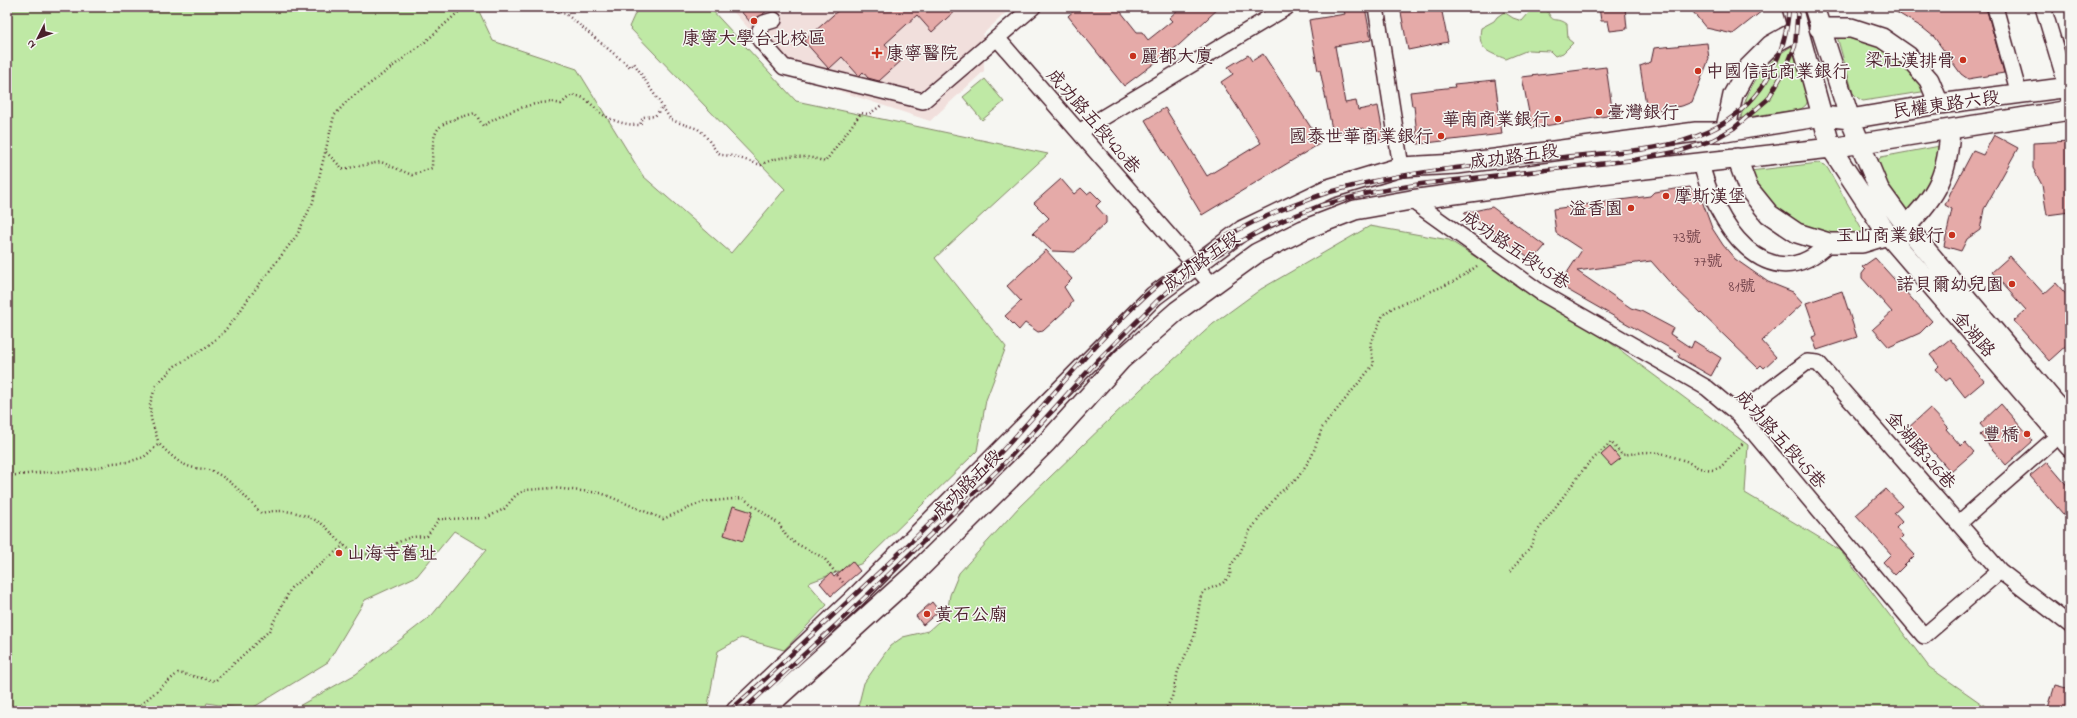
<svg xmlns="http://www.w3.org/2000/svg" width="2077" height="718" viewBox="0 0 2077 718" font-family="'Indie Flower','LXGW WenKai TC',sans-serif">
	<rect width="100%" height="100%" fill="#f6f6f2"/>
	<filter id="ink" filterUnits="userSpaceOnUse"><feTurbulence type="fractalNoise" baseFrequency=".025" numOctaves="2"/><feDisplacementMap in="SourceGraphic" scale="8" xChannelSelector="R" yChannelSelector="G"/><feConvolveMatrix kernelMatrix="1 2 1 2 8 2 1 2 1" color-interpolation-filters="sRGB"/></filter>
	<g filter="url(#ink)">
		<path fill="#f1dfdc" d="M729,7H1012L983,34L984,71L930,121L791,75Z"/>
		<path fill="#bfe9a5" stroke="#848468" d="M7,7H477L493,41L577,69L643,176L731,253L785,189L629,27L638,7H709L796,101L1048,154L935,258L1006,347L986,400L977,451L863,563L808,583L827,605L784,650L741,638L718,651L707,711H290L356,674L432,615L486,550L454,531L417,576L365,600L328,662L249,710L207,703L204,711H7Z
			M1534,7H1546C1553,27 1555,15 1567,24L1568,39L1573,43L1563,53L1555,56L1550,51L1528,50L1506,59C1488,52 1477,50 1481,28L1494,21L1497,17L1504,12L1513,18L1522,21Z
			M1836,33L1885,42L1928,91L1863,101L1858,98L1853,93Z
			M1792,46L1808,100L1806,105L1801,109L1741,118C1746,87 1765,62 1792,46Z
			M985,79L1004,102L982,120L963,97Z
			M1940,146L1943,149L1926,194L1906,212L1895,199L1875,164L1881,157Z
			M1819,163L1825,165L1828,169L1866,236L1829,238L1770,211L1750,171Z
			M1370,226L1449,240L1608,341L1748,445L1745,493L1840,550L1929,667L1992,711H857L864,683L890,646L903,637L928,631L947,614L950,595L959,573L1019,507L1141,389L1213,324L1261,289Z"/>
		<path fill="#e5aaa8" stroke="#4a1f2b" d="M737,7H771L752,24Z
			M842,7H959L932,32L917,15L885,44L901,61L879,81L868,78L863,72L859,76L842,57L829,69L804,41Z
			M1078,7H1117L1137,32H1142L1148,40L1172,21L1169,18L1181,7H1220L1179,45L1124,86L1068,16Z
			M1343,7H1365L1371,40L1335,46L1345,103L1356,101L1358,110L1378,106L1384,139L1367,142L1364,128L1333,134L1320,70L1318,71L1309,20L1345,14Z
			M1400,7H1441L1448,42L1408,50Z
			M1599,7H1625L1627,29L1610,31L1608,21H1601Z
			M1689,7H1767L1733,34L1706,28Z
			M1888,7H1971L1987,11L2004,73L1968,79L1961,74L1934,37L1923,28Z
			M1707,43L1709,59L1692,102L1682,106L1647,111L1640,66L1651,62L1654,48Z
			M1263,54L1321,143L1202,215L1145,120L1165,108L1207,176L1261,143L1221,82L1233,74L1228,67L1248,55L1252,61Z
			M1606,67L1613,115L1532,128L1522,77Z
			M1495,80L1502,134L1418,144L1414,106H1412L1410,92L1455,87L1454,84Z
			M1994,135L2018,148L1984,209L1980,230L1967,239L1961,251L1944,246L1952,209L1945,205L1953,187H1954L1973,151L1983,155Z
			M2070,141V212L2047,215L2042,185L2033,168V143Z
			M1061,179L1074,194L1081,188L1087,194L1091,191L1101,201L1096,206L1106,217V223L1075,252L1052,251L1033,233L1049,218L1034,203Z
			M1690,187L1702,201L1712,228L1723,245L1735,259L1768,282L1793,292L1803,303L1762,341L1776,357L1764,368L1761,365L1758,368L1673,286L1651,261L1577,271L1631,308L1641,311L1673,328L1670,334L1691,348L1694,341L1721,358L1711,376L1678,357L1680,354L1559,285L1582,250L1556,233L1553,209L1650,196L1654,192Z
			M1492,207L1545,246L1533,260L1464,213Z
			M1046,250L1072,279L1064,287L1073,301L1069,307L1043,331L1038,332L1025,323L1019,330L1005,316L1021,301L1007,286Z
			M2010,256L2044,294L2056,283L2070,299V342L2049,361L2014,321L2026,310L1992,272Z
			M1875,258L1932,321L1920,333L1889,347L1873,329L1892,312L1862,278V274L1865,270L1862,267Z
			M1842,291L1857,337L1817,350L1812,337L1817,335L1806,303Z
			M1950,339L1984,381L1965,397L1950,378L1946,381L1936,369L1939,366L1930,355Z
			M2001,404L2033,441L2006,465L1980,435L1985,430L1980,424Z
			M1930,408L1948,427L1946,429L1961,446L1965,442L1974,452L1951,472L1928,446L1925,448L1907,429Z
			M1610,447L1620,459L1611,466L1601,455Z
			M2047,462L2070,489V522L2030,476Z
			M1886,489L1902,506L1894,513L1902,522L1896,528L1903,536L1900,539L1915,555L1895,575L1883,562L1891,554L1856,515Z
			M733,506L752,512L743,541L724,535Z
			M852,561L860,571L831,596L820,583L831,573L834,577Z
			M932,602L939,611L923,625L916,616Z
			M2055,685L2070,689V711H2059L2048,708Z"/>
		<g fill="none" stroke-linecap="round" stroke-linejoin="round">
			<defs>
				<path id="minor" d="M1376,7L1401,167
					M1995,7L2019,94
					M2043,7L2067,87L2069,111
					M774,20L764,23L760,30V40L784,67L923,101L1033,7
					M997,38L1212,285
					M1079,132L1287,7
					M1701,162C1713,220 1767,305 1829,243
					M1411,200L1540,292L1707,388L1738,414L1924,636L2000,571
					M1738,414L1807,362L1818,363L2000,571L2070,625
					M1959,523L2068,427"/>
				<path id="major" d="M1792,7L1831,148L1888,235L2070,447
					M1814,7L1850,119L1879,189L1906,226L2070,421
					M1819,28H1851L1882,38L1908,56L1929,80L1939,104
					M1725,132L1733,95L1748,68L1771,45L1798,30
					M1737,158L1748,188L1769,214L1797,233L1829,243H1862L1888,235
					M1906,226C1938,195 1948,173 1950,129
					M736,711L855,598L1154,296L1243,230L1328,189L1401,167L1457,164L1696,132H1725L1823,116L1850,119L1939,104L2070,87
					M763,711L915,573L1047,442L1122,359L1177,311L1257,253L1303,230L1355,210L1411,200L1601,174L1831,148L2070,110"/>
			</defs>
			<use href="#minor" stroke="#4a1f2b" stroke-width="18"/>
			<use href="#major" stroke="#4a1f2b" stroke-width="22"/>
			<path stroke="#4a1f2b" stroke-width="2.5" stroke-dasharray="1 3" stroke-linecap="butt" d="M549,7L555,11L566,14L630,67L634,63L671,120L698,129L704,134L717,152L722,155L733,156L761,165C776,155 809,154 825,162L861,113L869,114L882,105
				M326,152L343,169L381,162L412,175L432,168C433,124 434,125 475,113L483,126C502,114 539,97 561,104C566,100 570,94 577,96C586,97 593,106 599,112C611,121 625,125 640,125L643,117L655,116L662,107
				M159,444L151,419L150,404L156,385L175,366L205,348L221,335L237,316L248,299L297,235L313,202L334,116L347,101L425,42L464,7
				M7,476L47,472L70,471L97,468L112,463L128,462L144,457L159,444C171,455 179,465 195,468C203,469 209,469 216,473C234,482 247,499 261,513C282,508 303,512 322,524C334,533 342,548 357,553C376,559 392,543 409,538C414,536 421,537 427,536L439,519L486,518L504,509L516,495L526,490L553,488L601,493L663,519L703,502L743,498L779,524L787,537L795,543L824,558L845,585
				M1510,572L1531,546L1536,533L1586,466L1611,442L1622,455L1646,452L1661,453L1686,461L1699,468L1713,470L1721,467L1744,442
				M137,711L139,706L178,673L215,681L269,631L291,588L344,545
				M1165,711L1172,697L1178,671L1194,637L1201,595L1205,591L1223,583L1230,576L1231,565L1240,553L1249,532L1278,494L1297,479L1312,456L1322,428L1374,364L1370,344L1383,315L1392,308L1455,281L1477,266"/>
			<use href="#minor" stroke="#f6f6f2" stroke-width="15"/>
			<use href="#major" stroke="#f6f6f2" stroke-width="19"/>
			<defs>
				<path id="rail" d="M729,711C763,683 795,650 828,620C887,565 947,509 1002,451C1050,400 1093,344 1144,297C1185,259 1234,228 1286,208C1301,203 1315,196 1330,192C1406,170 1486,165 1564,157C1611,152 1665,152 1709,131C1758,108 1786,60 1789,7
					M742,711L835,626L1003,465L1098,360L1159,299L1206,261L1269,226L1319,206L1368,193L1421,184L1634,160L1680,151L1713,140L1734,128L1768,99L1786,68L1795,46L1798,7"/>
			</defs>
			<use href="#rail" stroke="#4a1f2b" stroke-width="4.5"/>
			<use href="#rail" stroke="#f6f6f2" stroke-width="3" stroke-dasharray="9" stroke-linecap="butt"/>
		</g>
	</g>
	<g fill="#c8321e" stroke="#f6f6f2" stroke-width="1.5">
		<circle cx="754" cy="21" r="4"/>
		<path d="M875 47h4v4h4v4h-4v4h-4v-4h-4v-4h4z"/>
		<circle cx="1133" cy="56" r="4"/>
		<circle cx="1963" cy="60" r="4"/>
		<circle cx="1698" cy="71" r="4"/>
		<circle cx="1599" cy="112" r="4"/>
		<circle cx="1558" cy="119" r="4"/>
		<circle cx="1441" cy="136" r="4"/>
		<circle cx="1666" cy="196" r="4"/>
		<circle cx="1631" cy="208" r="4"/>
		<circle cx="1952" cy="235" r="4"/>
		<circle cx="2012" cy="284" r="4"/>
		<circle cx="2027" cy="434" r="4"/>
		<circle cx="339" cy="553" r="4"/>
		<circle cx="927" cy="614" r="4"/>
	</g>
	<g text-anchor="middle" stroke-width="3" stroke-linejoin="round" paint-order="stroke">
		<g font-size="16" fill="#71424a">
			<text x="1687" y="242">73號</text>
			<text x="1708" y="266">77號</text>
			<text x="1742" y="291">81號</text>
		</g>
		<g font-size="18" fill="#4a1f2b" stroke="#f6f6f2" text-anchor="start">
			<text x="754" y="44" text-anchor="middle">康寧大學台北校區</text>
			<text x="886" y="59">康寧醫院</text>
			<text x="1141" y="62">麗都大廈</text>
			<text x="1955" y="66" text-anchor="end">梁社漢排骨</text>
			<text x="1706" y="77">中國信託商業銀行</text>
			<text x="1607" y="118">臺灣銀行</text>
			<text x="1550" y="125" text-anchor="end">華南商業銀行</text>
			<text x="1433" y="142" text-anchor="end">國泰世華商業銀行</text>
			<text x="1674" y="202">摩斯漢堡</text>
			<text x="1623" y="214" text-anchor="end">溢香園</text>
			<text x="1944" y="241" text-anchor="end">玉山商業銀行</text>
			<text x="2004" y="290" text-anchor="end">諾貝爾幼兒園</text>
			<text x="2019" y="440" text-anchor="end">豐橋</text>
			<text x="347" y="559">山海寺舊址</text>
			<text x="935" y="620">黃石公廟</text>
		</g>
		<g font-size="18" fill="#4a1f2b" stroke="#f6f6f2">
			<text transform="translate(1946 104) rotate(-8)" y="6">民權東路六段</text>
			<text transform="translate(1094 121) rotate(49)" y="6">成功路五段420巷</text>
			<text transform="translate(1514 156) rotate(-8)" y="6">成功路五段</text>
			<text transform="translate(1516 250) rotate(34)" y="6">成功路五段45巷</text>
			<text transform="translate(1201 261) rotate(-36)" y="6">成功路五段</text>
			<text transform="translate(1974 334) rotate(49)" y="6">金湖路</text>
			<text transform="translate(1781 439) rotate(48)" y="6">成功路五段45巷</text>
			<text transform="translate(1921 450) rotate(49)" y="6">金湖路326巷</text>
			<text transform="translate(967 484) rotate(-45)" y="6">成功路五段</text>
		</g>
	</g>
	<rect width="2077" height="718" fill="none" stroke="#f6f6f2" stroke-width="24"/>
	<rect x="12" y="12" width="2053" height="694" fill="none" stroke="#4a1f2b" stroke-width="1.5" filter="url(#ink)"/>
	<g transform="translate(38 38) rotate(228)" stroke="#f6f6f2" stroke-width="3" paint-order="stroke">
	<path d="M0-3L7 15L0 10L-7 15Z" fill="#4a1f2b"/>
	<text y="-6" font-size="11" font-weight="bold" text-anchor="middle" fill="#4a1f2b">N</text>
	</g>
</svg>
